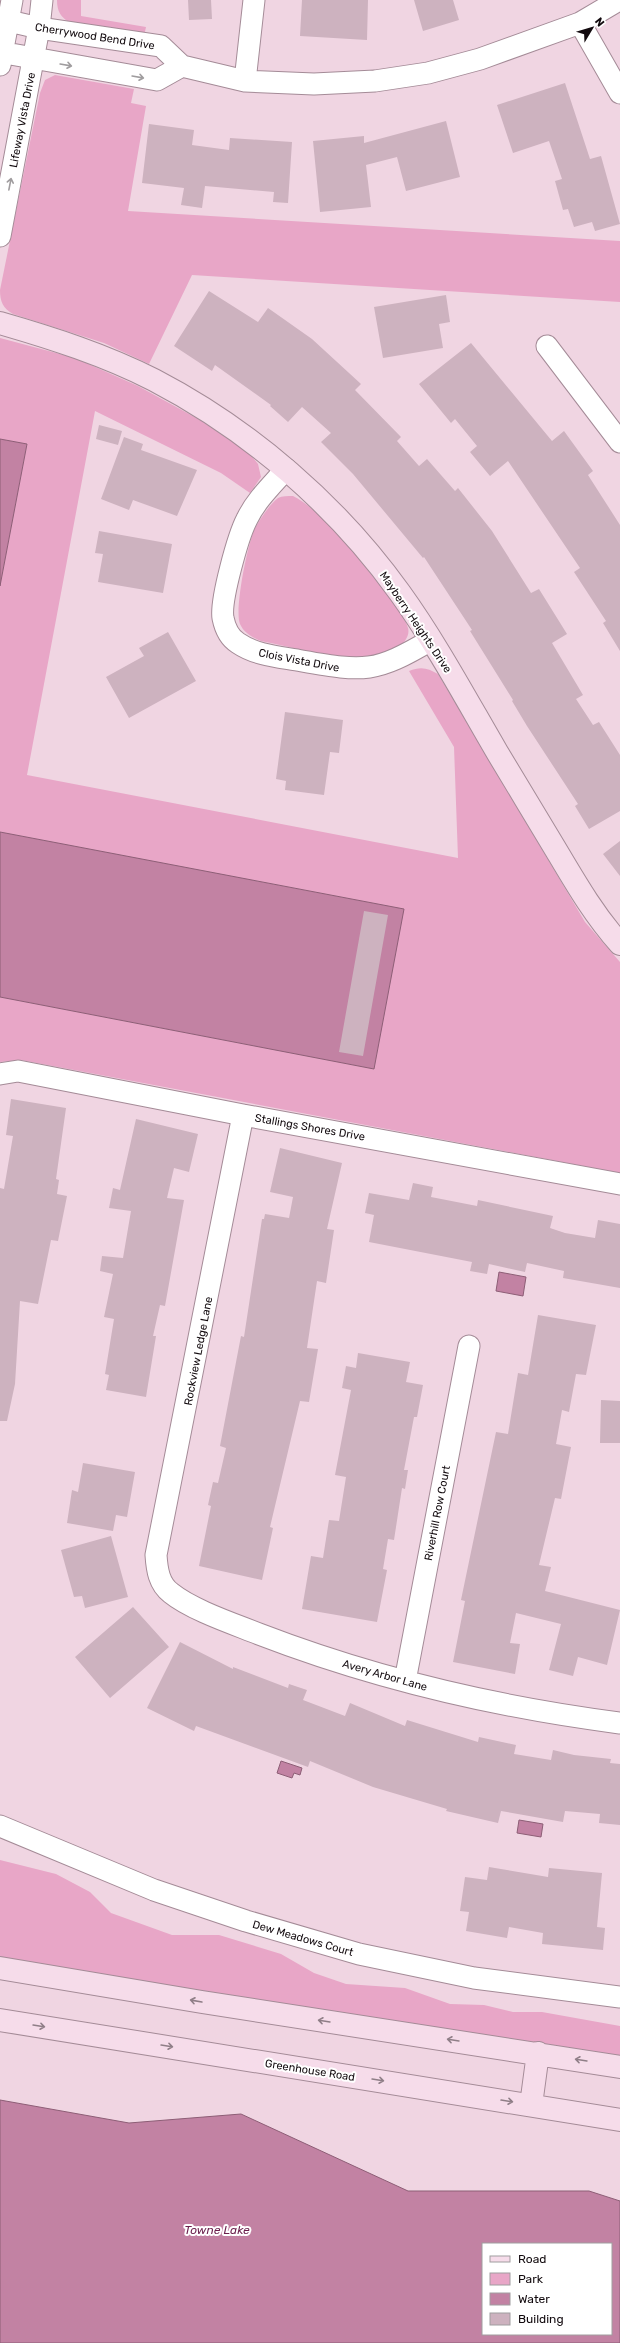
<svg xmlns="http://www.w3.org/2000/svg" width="620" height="2343" viewBox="0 0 620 2343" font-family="Rubik,sans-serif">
	<rect width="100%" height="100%" fill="#f0d5e2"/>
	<path fill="#e8a6c7" d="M57,0H81V16L146,27L144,36L70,23C61,17 57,12 57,0Z
		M55,75L134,89L131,103L146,106L128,211L620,241V302L192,275L149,364L104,343L13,314C3,308 0,302 0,290L40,93L45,80Z
		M0,338L75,358L138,386L200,420L249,453L258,464L261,477L250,493L221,473L95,411L27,775L458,858L454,747L409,671C421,666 428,668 438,674L585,922L620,962V1173L21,1060L0,1062V997L374,1069L403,909L0,832V586L27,444L0,439Z
		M293,496C317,507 355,553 372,575C381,587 405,614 408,628C410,635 405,642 400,646C366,671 299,648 261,641C252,637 244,633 240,624C234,610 248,542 255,528C261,518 269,505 278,498C282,496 288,496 293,496Z
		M0,1860L56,1874L90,1892L111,1913L172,1935H219L281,1954L314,1973L346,1984L405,1988L450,2004L484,2005L513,2012H542L620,2026V2059L0,1960Z"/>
	<path fill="#c282a3" stroke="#8d5e76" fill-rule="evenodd" d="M0,439L27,444L0,586Z
		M0,832L404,909L374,1069L0,997Z
		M499,1272L526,1277L523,1296L496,1291Z
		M281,1761L302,1768L300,1775L294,1773L292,1778L277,1773Z
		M519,1820L543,1824L541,1837L517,1833Z
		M0,2100L129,2123L241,2114L408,2191H589L620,2201V2343H0ZM483,2244H611V2334H483Z"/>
	<path fill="#cdb2bf" d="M188,0H211L212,19L189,20Z
		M302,0H368L367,40L300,36Z
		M414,0H453L459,20L423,31Z
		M565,83L590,159L601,156L620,224L595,231L592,222L574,227L568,209L563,210L555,181L562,179L549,141L513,153L497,105Z
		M446,121L460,177L406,191L397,157L366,165L371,207L320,212L313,141L364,136V143Z
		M149,124L194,130L192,145L229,150L230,138L292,142L288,203L273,202L274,192L205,186L202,208L181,205L184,188L142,183Z
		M209,291L258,322L268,308L312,339L361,384L355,390L401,437L397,441L419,466L427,459L455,491L458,488L492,531L531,593L539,589L567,634L552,643L583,695L576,699L593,725L599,722L620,755V811L589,829L575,806L578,804L527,726L512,701L513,700L470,631L472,630L424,557L423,558L353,474L321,442L331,433L302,407L288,422L270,406L271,405L215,365L212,371L174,346Z
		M446,295L450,322L439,324L443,348L383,358L374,307Z
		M471,343L552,441L564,431L593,471L588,475L620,525V651L603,623L606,621L574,572L580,568L508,461L490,476L470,452L477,446L455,419L451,423L419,384Z
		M99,425L122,431L118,445L96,439Z
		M124,437L143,444L141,450L197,470L177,516L133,500L129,510L101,499Z
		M99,531L172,544L163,593L98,582L103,554L95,553Z
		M168,632L196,681L129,718L106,677L144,656L139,648Z
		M285,712L343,720L339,753L330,752L324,795L285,790L286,781L276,779Z
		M620,841V876L603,854Z
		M364,911L388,915L363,1056L339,1052Z
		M11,1099L66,1108L56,1179L59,1180L57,1194L67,1196L58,1241L51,1240L38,1304L20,1301L15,1384L7,1421H0V1188L4,1189L13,1136L6,1135Z
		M136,1119L198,1134L189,1172L174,1168L167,1198L184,1200L165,1306L160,1305L153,1336H156L146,1397L106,1390L109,1375L105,1374L114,1319L104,1317L113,1274L100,1271L102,1256L123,1258L131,1211L109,1208L113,1188L120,1190Z
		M280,1148L342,1163L327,1229L334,1230L326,1283L317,1281L307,1348L318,1349L309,1402L300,1401L270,1527L273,1528L262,1580L199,1566L211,1506L208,1505L213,1482L218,1483L226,1448L220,1446L241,1336L244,1337L262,1219H264L265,1214L289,1218L293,1197L270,1192Z
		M413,1183L433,1187L431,1197L477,1206L478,1200L553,1216L550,1228L565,1233L595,1238L598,1220L620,1224V1288L563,1278L564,1271L527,1263L525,1272L489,1264L487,1274L470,1271L472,1262L369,1242L374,1215L365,1213L369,1193L409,1200Z
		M538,1315L596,1325L586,1375L576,1374L569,1412L562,1410L556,1444L571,1447L561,1499L555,1498L539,1565L551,1567L545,1591L620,1610L607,1665L578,1657L573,1676L549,1670L561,1624L516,1613L510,1643L520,1644L515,1674L453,1662L465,1601L461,1600L496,1432L508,1434L518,1373L528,1375Z
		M358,1353L410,1362L406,1382L423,1385L417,1417H414L404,1470H408L405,1489L402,1488L394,1540L388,1539L383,1569L387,1570L377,1622L302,1609L311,1556L323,1558L329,1520L339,1521L346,1477L335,1475L351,1390L342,1388L346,1366L356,1368Z
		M601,1400L620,1401V1443H600Z
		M83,1463L135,1472L127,1517L116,1515L113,1531L67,1523L72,1490L78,1492Z
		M111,1536L128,1597L85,1608L82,1596L74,1597L61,1550Z
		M133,1607L169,1647L110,1698L75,1657Z
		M180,1642L233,1669V1667L288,1688L289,1684L307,1690L303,1700L345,1716L350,1703L405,1726L407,1720L478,1742L479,1737L516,1745L514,1754L551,1760L553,1750L574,1755L611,1759L610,1763L620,1764V1825L599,1823L600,1814L565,1811L563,1822L501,1811L498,1823L446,1811L447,1809L373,1787L310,1761L308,1767L196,1726L194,1731L147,1708Z
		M489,1867L548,1877L549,1868L602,1873L597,1927L605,1928L603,1950L542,1944L543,1933L509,1927L507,1938L466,1931L469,1912L460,1911L465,1877L487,1880Z"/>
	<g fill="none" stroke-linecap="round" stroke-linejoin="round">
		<defs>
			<path id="street" d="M0,19L39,28L161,46L182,66L245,81L314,84L375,81L428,73L480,59L580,23L619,0
				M580,23L620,93
				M0,52L157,80L182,66
				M0,65L12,0
				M245,81L254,0
				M0,236L39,28L42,0
				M547,346L620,442
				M286,469C273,484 256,500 247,519C238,536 220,601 223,618C225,628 230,638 238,643C257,656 281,657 302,661C365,672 375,673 431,640
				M0,1074L18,1071L243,1115L620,1184
				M243,1115L156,1555C157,1570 159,1584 171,1593C192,1610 234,1624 259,1634C376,1679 496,1707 620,1723
				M405,1681L469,1346
				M0,1826L154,1890L246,1921L359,1954L474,1978L620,1997"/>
			<path id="secondary" d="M0,323C52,338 105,355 154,380C250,430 337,505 400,593C436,643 466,699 497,752C517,785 536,817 556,850C575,882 594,915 620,944
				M0,1968L202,2002L620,2067
				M0,2020L620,2120
				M531,2105L538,2053"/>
		</defs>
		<use href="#street" stroke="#a48b97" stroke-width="23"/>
		<use href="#secondary" stroke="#a48b97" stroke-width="24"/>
		<use href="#street" stroke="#fff" stroke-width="21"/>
		<use href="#secondary" stroke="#f6dcea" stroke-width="22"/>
	</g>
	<defs><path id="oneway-shaft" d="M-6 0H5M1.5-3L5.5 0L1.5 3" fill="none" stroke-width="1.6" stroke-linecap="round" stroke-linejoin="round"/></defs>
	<g stroke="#a09d9f">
		<use href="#oneway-shaft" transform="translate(66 65) rotate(10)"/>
		<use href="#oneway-shaft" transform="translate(138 77) rotate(10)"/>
		<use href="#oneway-shaft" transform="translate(10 184) rotate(-79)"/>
	</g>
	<g stroke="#8f7e87">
		<use href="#oneway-shaft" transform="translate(196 2001) rotate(-170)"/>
		<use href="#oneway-shaft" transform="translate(324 2021) rotate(-171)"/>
		<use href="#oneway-shaft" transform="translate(39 2026) rotate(9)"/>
		<use href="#oneway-shaft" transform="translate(453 2040) rotate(-171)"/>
		<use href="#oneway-shaft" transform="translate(167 2046) rotate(9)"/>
		<use href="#oneway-shaft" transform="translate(581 2060) rotate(-171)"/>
		<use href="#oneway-shaft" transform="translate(378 2080) rotate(9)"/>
		<use href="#oneway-shaft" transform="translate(507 2101) rotate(9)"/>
	</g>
	<g text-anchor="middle" stroke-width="4" stroke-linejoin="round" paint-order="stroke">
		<g font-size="11" fill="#120a0e" stroke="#fff">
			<text transform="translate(95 36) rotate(9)" y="4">Cherrywood Bend Drive</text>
			<text transform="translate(22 120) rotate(-79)" y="4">Lifeway Vista Drive</text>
			<text transform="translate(416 622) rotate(56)" y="4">Mayberry Heights Drive</text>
			<text transform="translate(299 660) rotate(11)" y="4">Clois Vista Drive</text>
			<text transform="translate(310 1127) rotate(10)" y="4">Stallings Shores Drive</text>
			<text transform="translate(198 1351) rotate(-79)" y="4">Rockview Ledge Lane</text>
			<text transform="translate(437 1513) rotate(-79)" y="4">Riverhill Row Court</text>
			<text transform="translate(385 1675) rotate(16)" y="4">Avery Arbor Lane</text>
			<text transform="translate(303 1938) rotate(16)" y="4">Dew Meadows Court</text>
			<text transform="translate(310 2070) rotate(9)" y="4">Greenhouse Road</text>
		</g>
		<g font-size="12" font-style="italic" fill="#6a1e4c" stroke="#fff">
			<text x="217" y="2234">Towne Lake</text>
		</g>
	</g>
	<rect x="482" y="2243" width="130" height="92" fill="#ffffff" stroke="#a09d9f"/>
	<rect x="490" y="2256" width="20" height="6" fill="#f6dcea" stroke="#a09d9f"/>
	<text x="518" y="2263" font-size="12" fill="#120a0e">Road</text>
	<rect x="490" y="2273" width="20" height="12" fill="#e8a6c7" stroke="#a09d9f"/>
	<text x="518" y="2283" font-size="12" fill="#120a0e">Park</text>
	<rect x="490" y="2293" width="20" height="12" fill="#c282a3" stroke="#a09d9f"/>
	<text x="518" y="2303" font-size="12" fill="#120a0e">Water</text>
	<rect x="490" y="2313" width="20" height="12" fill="#cdb2bf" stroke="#a09d9f"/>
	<text x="518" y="2323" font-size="12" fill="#120a0e">Building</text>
	<g transform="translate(592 28) rotate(52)" stroke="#ffffff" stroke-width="3" paint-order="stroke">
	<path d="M0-3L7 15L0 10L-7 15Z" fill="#120a0e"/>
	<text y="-6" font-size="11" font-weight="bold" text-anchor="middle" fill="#120a0e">N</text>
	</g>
</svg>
